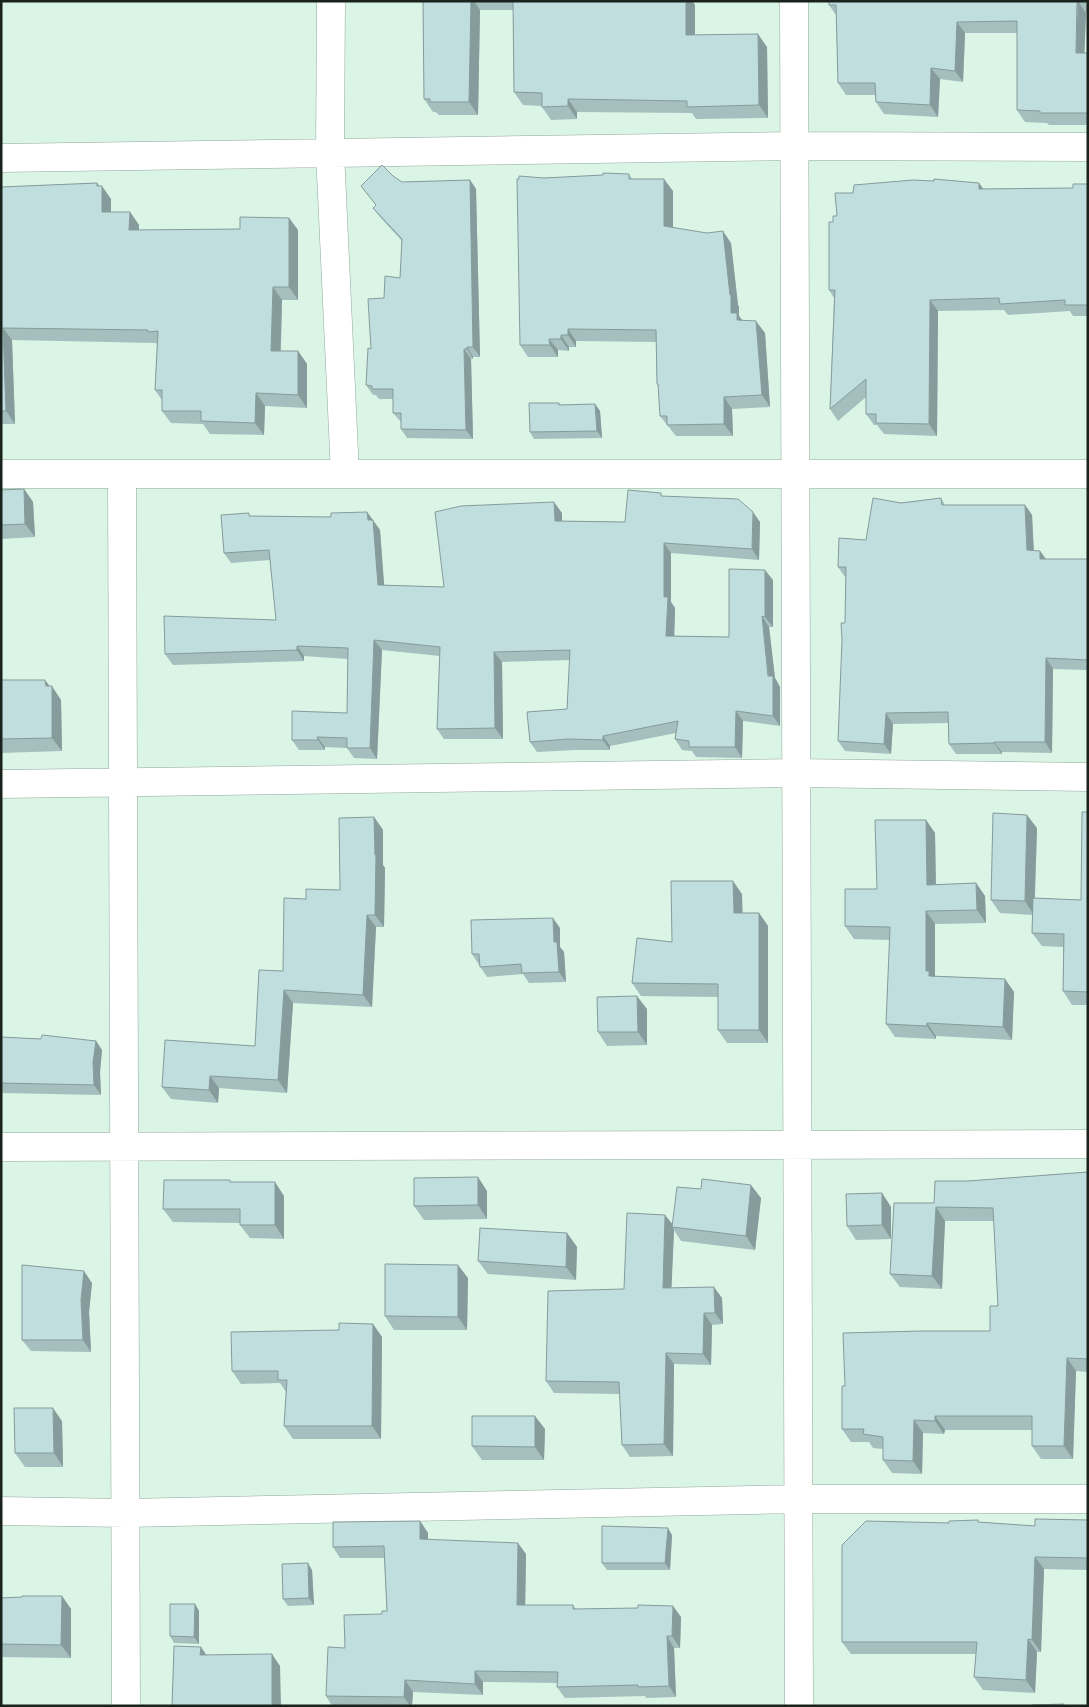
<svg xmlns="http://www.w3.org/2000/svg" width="1089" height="1707" viewBox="0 0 1089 1707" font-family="Figtree,sans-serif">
	<rect width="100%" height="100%" fill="#daf4e6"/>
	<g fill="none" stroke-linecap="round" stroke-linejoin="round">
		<defs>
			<path id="street" d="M331,1L330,152L345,474
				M794,1L799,1706
				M1,158L794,146L1088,147
				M1,474H1088
				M122,474L126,1706
				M1,784L796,773L1088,777
				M1,1147L1088,1144
				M1,1511L126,1513L798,1499H1088"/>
		</defs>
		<use href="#street" stroke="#90a99b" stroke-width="29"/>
		<use href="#street" stroke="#fff" stroke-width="28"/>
	</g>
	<path fill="#a4bfbe" d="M423,1H692L695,5V35L767,47L768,118L696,119L692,113L577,112V119L551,120L542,107V106L523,105L514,92L513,10H480L478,115H439L436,112H433L424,99Z
		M829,1H1088V13H1086L1084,53H1088V125H1049L1047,123L1025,122L1017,110V33H965L963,82L940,79L938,117L884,114L876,102L875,95H846L838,83L836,15L829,5Z
		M629,174L632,179L673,191V227L731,243L738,305L739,307V316L742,320L765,333L770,407L732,409L733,436H676L660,416L659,387L657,384L656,342L576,341V347H569V351L558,350V357H528L520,345L544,178Z
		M393,176L402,182L470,180L476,189L480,357H473V359H471L473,439L407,438L401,429V422L393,413V399H379L376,395H373L366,385L371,349L384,298L400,278L402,241L380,217L373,208L376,205L361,186Z
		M934,181L979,183L983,189L1073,188L1088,184V316H1073L1070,311L1008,315L1004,310L938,311L937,436L884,434L877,425H874L866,414V397L838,421L830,409L834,298L829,290L833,222L853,193Z
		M97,183L111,199V212H130L139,225V230L240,229L289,218L298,230V300H282L281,351H298L307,364V408L265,406L264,435L210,434L203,424L171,423L162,411V400L155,390L157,344L156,343L12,340L15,424H1V187Z
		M559,403L561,405L595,404L600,411L602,438L534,439L530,432Z
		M24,489L33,502L35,537L1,539V490Z
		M663,496L760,522L759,560L671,553V602L675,608L674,636L729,637L773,580V627H769L775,678L780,687V726L743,721L742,758L696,757L692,751L682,750L675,739L676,733L610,746V750H575L537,752L530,742L567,709L570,660L502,662L503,739H444L437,729L440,656L382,650L377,759L354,758L347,748L325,747V750H299L292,740L347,713L348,659L304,656V661L173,665L165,654L276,620L270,560L231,563L224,553L252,516L331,517L367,512L380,530L384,585L444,587L562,513V521L625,522Z
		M941,498L945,505H1025L1032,515L1034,551H1040L1046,559H1088V670L1053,669L1052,753L1002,752V754H956L949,744L948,723L893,724L891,754L845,751L838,741L845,623L846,577H845L838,567L866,540L901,503Z
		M1,680L49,686L61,700L62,751L1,753Z
		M1088,812V1005H1072L1063,991V947L1042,946L1032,933L1033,915L1000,913L991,900L1037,828L1035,898L1081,900Z
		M374,817L383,830V865L385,868L384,927H376L372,1007L293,1003L287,1093L219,1088L218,1103L171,1099L162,1087L255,1046L283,971L306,899L340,890Z
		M926,820L935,833L936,885L976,883L985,896L986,923L935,924V976L1005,979L1014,992L1012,1040L936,1036V1039L895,1037L886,1024L890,940L854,939L845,926L877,889Z
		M742,894V913H759L768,926V1043H727L718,1030V997L641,996L632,983L672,942Z
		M560,928V947L564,952L566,982L529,983L523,974L487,977L472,954Z
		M647,1009V1045L607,1046L598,1032Z
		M1,1037L41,1039L96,1041L102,1050L100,1072L101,1095L1,1093Z
		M1088,1172V1372L1076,1371L1073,1459H1041L1032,1446V1430H945L944,1434L923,1433L922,1474L892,1473L883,1460V1449L873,1448L869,1442H851L842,1429L845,1386L990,1331L998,1306L994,1221H945L942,1289L900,1287L890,1274L934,1203L968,1181Z
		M231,1182L284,1196V1239L250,1238L240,1225V1223L173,1222L163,1209Z
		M487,1191V1219L424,1220L414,1206Z
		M882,1193L891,1207V1239L856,1240L847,1226Z
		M761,1198L755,1250L681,1241L674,1230L671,1288L722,1298L723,1324L712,1325L711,1365L674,1364L673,1456L630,1457L622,1445L620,1394L554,1393L546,1381L624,1289L672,1224Z
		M567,1233L577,1247L576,1280L488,1274L478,1261Z
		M468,1278L467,1330H394L385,1316Z
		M92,1283L89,1312L91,1352L31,1351L22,1340Z
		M373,1324L382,1337L381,1439H293L284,1426L286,1392L280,1383L241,1384L232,1371L339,1330Z
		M62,1421L63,1467H25L15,1453Z
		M545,1429L544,1460H482L472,1446Z
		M1088,1520V1570L1044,1569L1041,1652H1037L1035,1693L983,1690L974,1677L976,1654H851L842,1642L949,1523L979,1522L1035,1526Z
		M420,1521L428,1533V1539L526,1554L525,1605H573L576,1609L681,1617L680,1648H674L676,1697L646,1698L645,1696L565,1698L557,1687V1683L483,1682V1695L413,1692L412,1706H332L326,1696L345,1648L387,1611L384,1558H340L333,1547Z
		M672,1535L670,1570H607L602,1563Z
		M312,1570L314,1605L288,1606L283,1599Z
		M62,1596L71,1609V1658L1,1657V1598Z
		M195,1604L199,1611V1644L174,1643L170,1636Z"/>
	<path fill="#869b9b" d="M471,1H474L480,10L478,115L469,102Z
		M686,1H692L695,5V48L686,35Z
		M1078,1L1086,13L1084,65L1076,53Z
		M957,22L965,33L963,82L955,71Z
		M758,34L767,47L768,118L759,105Z
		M931,68L940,79L938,117L930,105Z
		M568,99L577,112V119L568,106Z
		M664,179L673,191V238L664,226Z
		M470,180L476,189L480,357L473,347Z
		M97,183L102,191V186L111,199V225L102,212Z
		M979,183L987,194L979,189Z
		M130,212L139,225L138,243L129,230Z
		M289,218L298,230V300L289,287Z
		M723,231L731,243L738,305L739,307V316L746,325V332L731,313Z
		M273,287L282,300L280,363L271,351Z
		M930,300L938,311L937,436L929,424Z
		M756,321L765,333L770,407L762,395Z
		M3,328L12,340L15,424L6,411Z
		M568,329L576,341V347L568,335Z
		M561,335L569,347V351L561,339Z
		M549,339L558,350V357L550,345Z
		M467,347L473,357V359L467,349Z
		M464,349L471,359L473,439L466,430Z
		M298,351L307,364V408L298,395Z
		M256,393L265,406L264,435L255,423Z
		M724,397L732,409L733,436L724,424Z
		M595,404L600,411L602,438L597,431Z
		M24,489L33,502L35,537L25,524Z
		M554,502L562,513V531L555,521Z
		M1025,505L1032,515L1034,560L1027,550Z
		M367,512L380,530L385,596L378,585L368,520Z
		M753,512L760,522L759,560L752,549Z
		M664,543L671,553V602L675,608L674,647L666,636L664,597Z
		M1040,551L1048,562L1040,559Z
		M765,570L773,580V627L765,617Z
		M762,616L769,627L775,678L780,687V726L773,716Z
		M374,640L382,650L377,759L370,748Z
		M297,646L304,656V661L297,650Z
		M494,652L502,662L503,739L495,728Z
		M1046,658L1053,669L1052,753L1045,742Z
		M45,680L52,689V686L61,700L62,751L52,738Z
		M736,711L743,721L742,758L735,747Z
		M886,713L893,724L891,754L884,744Z
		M603,736L610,746V750L603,740Z
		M317,737L325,747V750L318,740Z
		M994,742L1002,752V754L994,743Z
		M1027,815L1037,828L1034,915L1025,901Z
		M374,817L383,830V865L385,868L384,927L375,915Z
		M926,820L935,833L936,898L927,885Z
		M733,881L742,894L743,925L734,913Z
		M976,883L985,896L986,923L977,910Z
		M926,911L935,924V979L938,989L926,971Z
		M759,913L768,926V1043L759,1030Z
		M367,915L376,927L372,1007L363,995Z
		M553,918L560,928V947L564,952L566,982L559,972L554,942Z
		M1005,979L1014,992L1012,1040L1003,1027Z
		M284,990L293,1003L287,1093L278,1080Z
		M637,996L647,1009V1045L638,1032Z
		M927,1023L936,1036V1039L927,1026Z
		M96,1041L102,1050L100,1072L101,1095L94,1085L93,1062Z
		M210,1076L219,1088L218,1103L209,1090Z
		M478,1177L487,1191V1219L478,1205Z
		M275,1182L284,1196V1239L275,1225Z
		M751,1185L761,1198L755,1250L746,1236Z
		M882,1193L891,1207V1239L882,1225Z
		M936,1207L945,1221L942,1289L932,1276Z
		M665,1215L674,1226L672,1227L674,1230L671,1300L663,1288Z
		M567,1233L577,1247L576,1280L566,1267Z
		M458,1265L468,1278L467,1330L458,1317Z
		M84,1271L92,1283L89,1312L91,1352L83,1340L81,1300Z
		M714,1287L722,1298L723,1324L715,1313Z
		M704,1313L712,1325L711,1365L703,1354Z
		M373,1324L382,1337L381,1439L372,1426Z
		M666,1353L674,1364L673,1456L664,1444Z
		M1067,1358L1076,1371L1073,1459L1064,1446Z
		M53,1408L62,1421L63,1467L54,1453Z
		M535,1416L545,1429L544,1460L535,1447Z
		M935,1416L945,1430L944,1434L935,1421Z
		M914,1420L923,1433L922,1474L913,1461Z
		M420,1521L428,1533V1550L420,1539Z
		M668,1528L672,1535L670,1570L665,1563Z
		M518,1543L526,1554L525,1616L517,1605Z
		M1035,1557L1044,1569L1041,1652L1032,1640Z
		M308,1563L312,1570L314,1605L309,1598Z
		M62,1596L71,1609V1658L61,1645Z
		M195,1604L199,1611V1644L194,1637Z
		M673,1606L681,1617L680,1648L672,1636Z
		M667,1636L674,1648L676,1697L669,1686Z
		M1028,1639L1037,1652L1035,1693L1026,1680Z
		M201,1647L209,1659L200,1655Z
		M272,1654L280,1666L281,1706H272Z
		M475,1671L483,1682V1695L475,1684Z
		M405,1680L413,1692L412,1706H410L404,1697Z"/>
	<path fill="#bfdedd" stroke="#869b9b" d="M423,1H471L469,102H430V99H424Z
		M513,1H686V35L758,34L759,105L687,107V101L568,99V106L542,107V93L514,92Z
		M829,1H1077L1076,53H1088V113H1040V111L1017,110V21L957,22L955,71L931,68L930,105L876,102L875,83H838L836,5H829Z
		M382,165L393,176L402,182L470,180L473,347H467V349H464L466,430L401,429V413H393V389H372V386L366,385L368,348L371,349L368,299L384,298L385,276L400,278L402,239L373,208L376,205L361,186Z
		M603,173L629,174V179H664V226L707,233L723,231L730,295H731V313H737V320L756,321L762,395L724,397V424L667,425V416H660L658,384H657L656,330L568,329V335H561V339H549L550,345H520L517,179H519V176L544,178L603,175Z
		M934,179L979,183V189L1073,188V184H1088V305H1065V300L1000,304L999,298L930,300L929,424L876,423V414H866V379L830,409L835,290H829V222H833V216H837L835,193H853L854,185L913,180L934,181Z
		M97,183V186H102V212H130L129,230L240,229V217L289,218V287H273L271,351H298V395L256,393L255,423L201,421V411H162V390H155L158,331L148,332V330L3,328L6,411H1V187Z
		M529,403H559V405L595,404L597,431L530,432Z
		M24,489L25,524L1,525V490Z
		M628,490L661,493V496L738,499L753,512L752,549L664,543V597H668L666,636L729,637V569L765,570V617L762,616L768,676H773V716L736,711L735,747H689V741L675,739L678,721L603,736V740L568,739L530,742L527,712L567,709L570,650L494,652L495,728L437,729L440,647L374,640L370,748H347V738L317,737L318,740H292V711L347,713L348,648L297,646V650L165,654L164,616L276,620L269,550L224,553L221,515L249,513V516L331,517V513L367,512L368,520H373L378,585L444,587L435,512L461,506L554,502L555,521L625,522Z
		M873,498L901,503L941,498L942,505H1025L1027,550L1040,551V559H1088V660L1046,658L1045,742H994V743L949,744L948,712L886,713L884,744L838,741L842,640L841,623H845L846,567H838L839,538L866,540Z
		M1,680H45L46,686H52V738L1,739Z
		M1082,812H1088V992L1063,991L1064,934L1032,933L1033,898L1081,900Z
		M993,813L1027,815L1025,901L991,900Z
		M374,817L375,855H376L375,915H367L363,995L284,990L278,1080L210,1076L209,1090L162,1087L165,1040L255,1046L259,970L283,971L284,898L306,899V889L340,890L339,818Z
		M875,820H926L927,885L976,883L977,910L926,911V971H929V976L1005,979L1003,1027L927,1023V1026L886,1024L890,927L845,926V889H877Z
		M671,881H733L734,913H759V1030H718V984L632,983L637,938L672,942Z
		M553,918L554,942H557L559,972L522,973L521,964L480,967L479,954H472L471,920Z
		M637,996L638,1032H598L597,997Z
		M42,1035L96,1041L93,1062L94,1085L1,1083V1037L41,1039Z
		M1088,1172V1359L1067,1358L1064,1446H1032V1416H935V1421L914,1420L913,1461L883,1460V1437L863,1434L864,1429H842V1386H845L843,1333L922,1331H990V1306H998L993,1208L936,1207L932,1276L890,1274L894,1203H934L935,1181H968Z
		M478,1177V1205L414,1206V1178Z
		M702,1179L751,1185L746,1236L672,1227L677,1187L701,1189Z
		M164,1180H230V1182H275V1225H240V1209H163Z
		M882,1193V1225L847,1226L846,1194Z
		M627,1213L665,1215L663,1288L714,1287L715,1313H704L703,1354L666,1353L664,1444L622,1445L619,1382L546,1381L548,1291L624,1289Z
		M480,1228L567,1233L566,1267L478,1261Z
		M385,1264L458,1265V1317L385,1316Z
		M22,1265L84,1271L81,1300L83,1340H22Z
		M339,1323L373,1324L372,1426H284L287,1380H278V1371H232L231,1332L339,1330Z
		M14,1408H53L54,1453H15Z
		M472,1416H535V1447L472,1446Z
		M1035,1519L1088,1520V1558L1035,1557L1032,1640L1028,1639L1026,1680L974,1677L977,1642H842V1545L866,1521L949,1523V1521L978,1520V1522L1035,1526Z
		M420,1521V1539L518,1543L517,1605H573V1609L638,1608V1605L673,1606L672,1636H667L669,1686L638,1687V1685L557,1687L558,1672L475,1671V1684L405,1680L404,1697L326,1696L328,1647L345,1648L344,1615L382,1614V1611H387L384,1546L333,1547V1522Z
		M602,1526L668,1528L665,1563H602Z
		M308,1563L309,1598L283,1599L282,1564Z
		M22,1596H62L61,1645L1,1644V1598L22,1597Z
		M170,1604H195L194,1637L170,1636Z
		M174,1646L201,1647L200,1655L272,1654V1706H172Z
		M1064,1704V1706H1032V1705Z"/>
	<rect width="1089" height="1707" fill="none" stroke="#19221d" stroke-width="5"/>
</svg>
